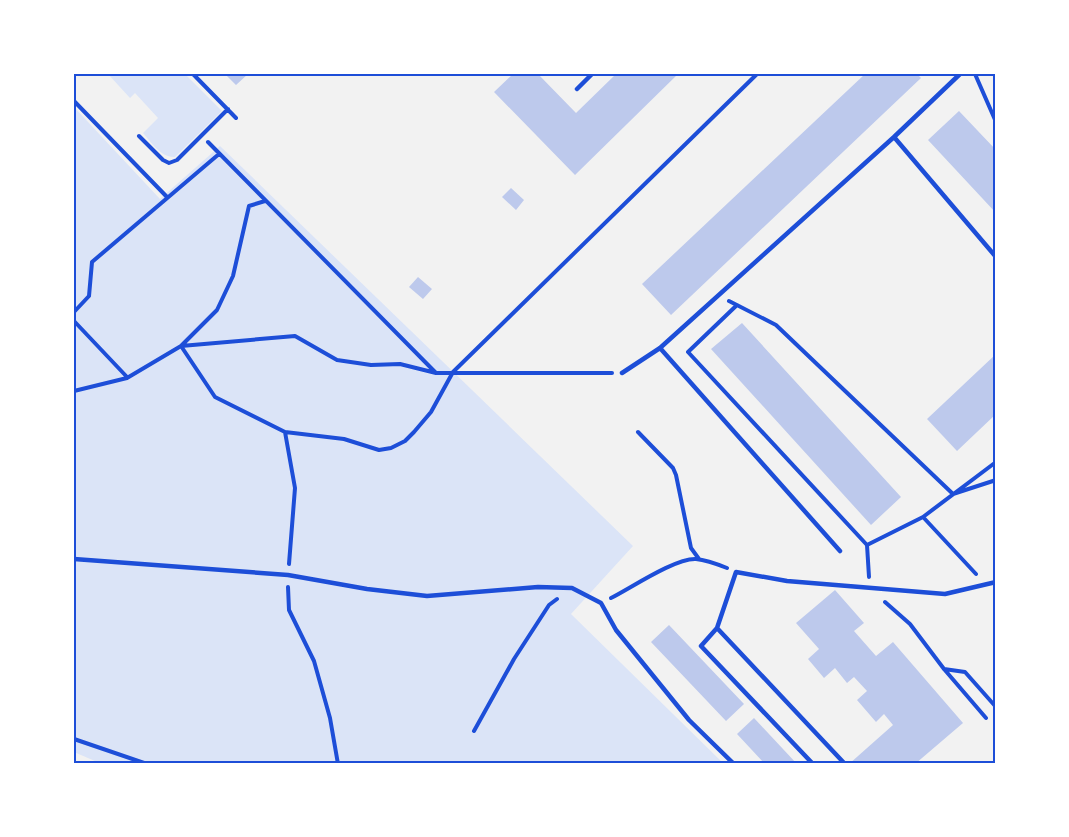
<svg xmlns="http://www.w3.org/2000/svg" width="1069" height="837" viewBox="0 0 1069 837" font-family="Manrope,sans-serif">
	<rect width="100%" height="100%" fill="#f2f2f2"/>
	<path fill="#dbe4f7" d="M108,74H185L222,111L175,157C161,158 151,142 143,133L158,118L135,93L130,98Z
		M74,107L160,199L220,146L633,546L571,614L723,763L102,764L74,752Z"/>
	<path fill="#bdc9ec" d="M225,74H248L236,85Z
		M513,74H538L576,113L616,74H678L575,175L494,92Z
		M865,74H917L921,78L671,315L642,284Z
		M959,111L996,150V213L928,140Z
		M511,188L524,200L516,210L502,197Z
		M418,277L432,289L423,299L409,287Z
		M742,323L901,497L871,525L711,349Z
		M996,354V414L957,451L927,419Z
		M835,590L864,623L854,631L876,656L893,642L963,723L915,764H849L893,725L884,714L876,722L857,700L867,691L854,677L847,683L835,668L824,678L808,659L819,649L796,623Z
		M669,625L744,704L726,721L651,642Z
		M754,718L797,764H765L737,734Z"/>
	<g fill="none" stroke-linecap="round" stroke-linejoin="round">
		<path stroke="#1d4ed8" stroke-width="4" d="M193,74L236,118
			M975,74L996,122
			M74,101L167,197
			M139,136L163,160L169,163L177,160L228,109
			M208,142L436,373
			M729,301L776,325L953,494L996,480
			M737,305L688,352L867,545L923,517
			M74,312L89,296L92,262L219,154
			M74,321L127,377
			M181,346L215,397L285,432L344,439L379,450L391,448L405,441L414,432L431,412L453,372L757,74
			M181,346L295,336L337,360L371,365L400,364L436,373H612
			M74,391L127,378L181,346L217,310L233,276L249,206L265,201
			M285,432L295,488L289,564
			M638,432L673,468L676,475L691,548L699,559
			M867,545L869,577
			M976,574L923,517L996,462
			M288,587L289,610L314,661L330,718L338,764
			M611,598C631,588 675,558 696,559C707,560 717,564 727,568
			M885,602L910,624L944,669L986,718
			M944,669L965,672L996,707
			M474,731L514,659L549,605L557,599
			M74,739L147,764"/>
		<path stroke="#1d4ed8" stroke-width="4.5" d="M577,89L592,74
			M894,137L996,257
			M660,348L840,551
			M622,373L660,348L894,137L960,74
			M74,559L288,575L367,589L427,596L538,587L572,588L601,603L616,630L689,720L734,764
			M717,628L701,646L813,764
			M845,764L717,628L736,572L787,581L945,594L996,582"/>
	</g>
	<rect width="1069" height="837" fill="none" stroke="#ffffff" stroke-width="150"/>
	<rect x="75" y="75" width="919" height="687" fill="none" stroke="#1d4ed8" stroke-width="2"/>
</svg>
